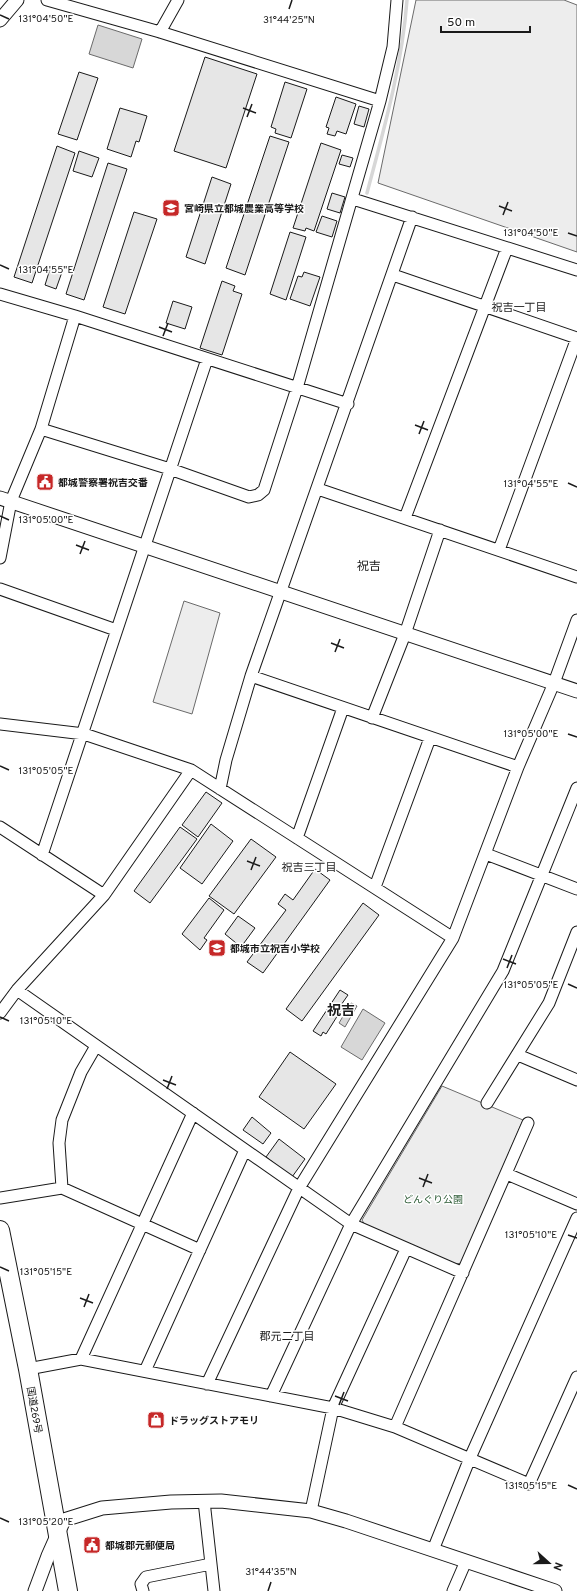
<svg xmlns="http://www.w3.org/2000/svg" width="577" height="1591" viewBox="0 0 577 1591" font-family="Overpass,'Noto Sans JP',sans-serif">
	<rect width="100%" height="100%" fill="#fff"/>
	<path fill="#ededed" stroke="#6a6a6a" d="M416,0H564L577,5V252L378,183Z
		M184,601L220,613L192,714L153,702Z
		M442,1086L523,1120L462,1263L455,1264L366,1227L362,1220Z"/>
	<path fill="#d7d7d7" stroke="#6a6a6a" d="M98,25L142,39L133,68L89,54Z
		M351,1003L357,1006L345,1027L339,1023Z
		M363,1009L385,1023L362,1060L341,1047Z"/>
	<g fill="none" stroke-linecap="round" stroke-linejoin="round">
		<path stroke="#d7d7d7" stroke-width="3.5" d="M367,193C384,129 402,66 407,0"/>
	</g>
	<path fill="#e6e6e6" stroke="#1a1a1a" d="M205,57L257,74L226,168L174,151Z
		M79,72L98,78L77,140L58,134Z
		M285,82L307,89L291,138L275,133L276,129L271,127Z
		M336,97L356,104L346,134L337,131L335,136L327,134L329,128L326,127Z
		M359,106L369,109L364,127L354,124Z
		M120,108L147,116L139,142L136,141L131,157L107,149Z
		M270,136L289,142L245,275L226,268Z
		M321,143L341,150L314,231L306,228L305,231L293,228Z
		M57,146L75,153L32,283L14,277Z
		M79,151L99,158L92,177L73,171Z
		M342,155L353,158L350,167L339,164Z
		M108,163L127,169L84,300L66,294Z
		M212,177L231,184L205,264L186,257Z
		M332,193L345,197L340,213L327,209Z
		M134,212L157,219L125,314L103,307Z
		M322,216L337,221L332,237L316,232Z
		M290,232L306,237L286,300L270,294Z
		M50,269L62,272L56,289L45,285Z
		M304,272L320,277L310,306L290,299L298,276L302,277Z
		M222,281L235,286L233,291L242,294L222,355L200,348Z
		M173,301L192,307L185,329L166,323Z
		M206,792L222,803L198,837L182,825Z
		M211,824L233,841L202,884L180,868Z
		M180,827L197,839L150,903L134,891Z
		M251,839L276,857L234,914L209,896Z
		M315,869L330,880L263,973L247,962L286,910L278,904L285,894L293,900Z
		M209,898L224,910L204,938L207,940L200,950L182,934Z
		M363,903L379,915L302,1021L286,1009Z
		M238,916L255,928L241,947L225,934Z
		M340,990L348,995L341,1005L343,1007L326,1034L323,1032L321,1036L313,1031Z
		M290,1052L336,1084L304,1129L259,1097Z
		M252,1117L271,1133L263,1144L243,1130Z
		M279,1139L305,1159L292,1177L266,1157Z"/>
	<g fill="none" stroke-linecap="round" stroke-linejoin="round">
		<defs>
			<path id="minor" d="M47,0L160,32L380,101
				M160,32L178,0
				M353,199L577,270
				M393,275L577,338
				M0,294L75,316L348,404
				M41,429L170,469L249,497L258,495L264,490L297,388L380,101L393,47L397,0
				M318,489L577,577
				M405,518L507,248
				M499,550L577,338
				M0,558L11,501L41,429L75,316
				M0,589L116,630
				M251,676L518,767
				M372,718L405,634L440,530
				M0,724L84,734L191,770L453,938
				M220,789L226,760L251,676L412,217
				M0,827L104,895
				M297,838L343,708
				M486,854L577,889
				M42,855L207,359
				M375,887L430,738
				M17,990L351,1224L463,1273
				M0,1013L17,990L104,895L191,770
				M96,1046L81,1072L62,1120L59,1143L62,1188L200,1250
				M518,1055L577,1080
				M487,1103L549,1003L577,932
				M507,1174L577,1204
				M0,1198L62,1188
				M81,1359L193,1113
				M28,1369L81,1359L333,1408L395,1427L529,1484L577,1377
				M145,1371L245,1150
				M207,1384L299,1188L453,938L518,767L554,683L577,620
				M271,1396L351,1224L503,971L577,788
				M395,1427L528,1123
				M204,1501L214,1591
				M311,1511L333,1408L406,1249
				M433,1550L470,1458L577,1218
				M143,1591L141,1584L146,1577L211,1564
				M453,1591L466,1561"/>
			<path id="tertiary" d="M0,20L17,0
				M0,498L577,691
				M35,1591L48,1556L64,1520L102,1508L171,1502L221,1501L311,1511L346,1521L555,1591"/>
			<path id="trunk" d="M0,1230L28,1369L68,1591"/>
		</defs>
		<use href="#minor" stroke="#1a1a1a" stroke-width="13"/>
		<use href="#tertiary" stroke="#1a1a1a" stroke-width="15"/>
		<use href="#trunk" stroke="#1a1a1a" stroke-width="20"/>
		<use href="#minor" stroke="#fff" stroke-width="11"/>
		<use href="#tertiary" stroke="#fff" stroke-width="13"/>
		<use href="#trunk" stroke="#fff" stroke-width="18"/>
	</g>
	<path fill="none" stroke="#1a1a1a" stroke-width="1.5" d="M289,9L292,0M0,15L9,19M243,108L256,113M247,117L252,104M499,206L512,211M503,215L508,202M568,233L577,236M0,265L9,269M159,327L172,332M163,336L168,323M415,425L428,430M419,434L424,421M568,483L577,487M0,516L9,520M76,545L89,550M80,554L85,541M331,643L344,648M335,652L340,639M568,734L577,737M0,766L9,770M247,861L260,866M251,870L256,857M503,959L516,964M507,968L512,955M568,984L577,988M0,1017L9,1021M163,1080L176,1085M167,1089L172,1076M419,1178L432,1183M423,1187L428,1174M568,1235L577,1238M0,1267L9,1271M80,1298L93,1303M84,1307L89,1294M335,1396L348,1401M339,1405L344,1392M568,1485L577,1489M0,1518L9,1522M268,1591L271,1582"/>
	<defs>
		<symbol id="school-square" viewBox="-11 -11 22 22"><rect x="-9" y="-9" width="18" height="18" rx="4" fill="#c62828" stroke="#fff"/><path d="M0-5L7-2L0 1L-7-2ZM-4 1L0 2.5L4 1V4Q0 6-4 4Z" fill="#fff"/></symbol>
		<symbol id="civic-square" viewBox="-11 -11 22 22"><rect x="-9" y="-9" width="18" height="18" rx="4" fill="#c62828" stroke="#fff"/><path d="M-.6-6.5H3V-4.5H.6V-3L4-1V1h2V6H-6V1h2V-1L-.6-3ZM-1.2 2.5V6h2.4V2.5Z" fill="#fff"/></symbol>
		<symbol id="shop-square" viewBox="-11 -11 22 22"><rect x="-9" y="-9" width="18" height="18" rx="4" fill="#c62828" stroke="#fff"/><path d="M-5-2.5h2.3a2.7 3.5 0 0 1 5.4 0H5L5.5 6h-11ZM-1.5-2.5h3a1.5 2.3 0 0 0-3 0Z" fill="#fff"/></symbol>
	</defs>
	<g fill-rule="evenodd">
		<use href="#school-square" x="161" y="198" width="20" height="20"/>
		<use href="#civic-square" x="35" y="472" width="20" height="20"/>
		<use href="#school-square" x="207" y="938" width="20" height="20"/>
		<use href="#shop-square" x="146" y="1410" width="20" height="20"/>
		<use href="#civic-square" x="82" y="1535" width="20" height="20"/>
	</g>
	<g text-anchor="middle" stroke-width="3" stroke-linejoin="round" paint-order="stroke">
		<g font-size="10" font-weight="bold" fill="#1a1a1a" stroke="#fff" text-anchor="start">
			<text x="184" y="212">宮崎県立都城農業高等学校</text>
			<text x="58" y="486">都城警察署祝吉交番</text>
			<text x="230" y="952">都城市立祝吉小学校</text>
			<text x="169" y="1424">ドラッグストアモリ</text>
			<text x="105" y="1549">都城郡元郵便局</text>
		</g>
		<g font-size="10" fill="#2b5a34" stroke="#fff">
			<text x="433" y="1203">どんぐり公園</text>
		</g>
		<g font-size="10" fill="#1a1a1a" stroke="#fff">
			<text transform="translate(35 1410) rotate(80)" y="4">国道269号</text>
		</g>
		<g font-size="11" fill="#1a1a1a" stroke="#fff">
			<text x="519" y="311">祝吉一丁目</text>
			<text x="309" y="871">祝吉三丁目</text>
			<text x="287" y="1340">郡元二丁目</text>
		</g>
		<g font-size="12" fill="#1a1a1a" stroke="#fff">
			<text x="369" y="570">祝吉</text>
		</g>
		<g font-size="14" font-weight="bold" fill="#1a1a1a" stroke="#fff">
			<text x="341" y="1015">祝吉</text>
		</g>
	</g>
	<g font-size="10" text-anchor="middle" fill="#1a1a1a" stroke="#fff" stroke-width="3" stroke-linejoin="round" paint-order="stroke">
		<text x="46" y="22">131°04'50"E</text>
		<text x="289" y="23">31°44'25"N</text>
		<text x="531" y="236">131°04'50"E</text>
		<text x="46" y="273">131°04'55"E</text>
		<text x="531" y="487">131°04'55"E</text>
		<text x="46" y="523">131°05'00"E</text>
		<text x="531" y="737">131°05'00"E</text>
		<text x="46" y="774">131°05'05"E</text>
		<text x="531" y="988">131°05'05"E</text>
		<text x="46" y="1024">131°05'10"E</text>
		<text x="531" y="1238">131°05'10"E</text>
		<text x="46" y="1275">131°05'15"E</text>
		<text x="531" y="1489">131°05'15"E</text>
		<text x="46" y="1525">131°05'20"E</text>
		<text x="271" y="1575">31°44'35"N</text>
	</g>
	<g transform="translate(549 1563) rotate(111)" stroke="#ffffff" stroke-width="3" paint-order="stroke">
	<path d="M0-3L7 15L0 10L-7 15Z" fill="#1a1a1a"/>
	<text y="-6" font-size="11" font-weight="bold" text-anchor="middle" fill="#1a1a1a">N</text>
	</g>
	<path d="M441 26v6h89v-6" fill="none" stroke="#1a1a1a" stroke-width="2"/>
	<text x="447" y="26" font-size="12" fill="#1a1a1a" stroke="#ffffff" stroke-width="3" paint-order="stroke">50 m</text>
</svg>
